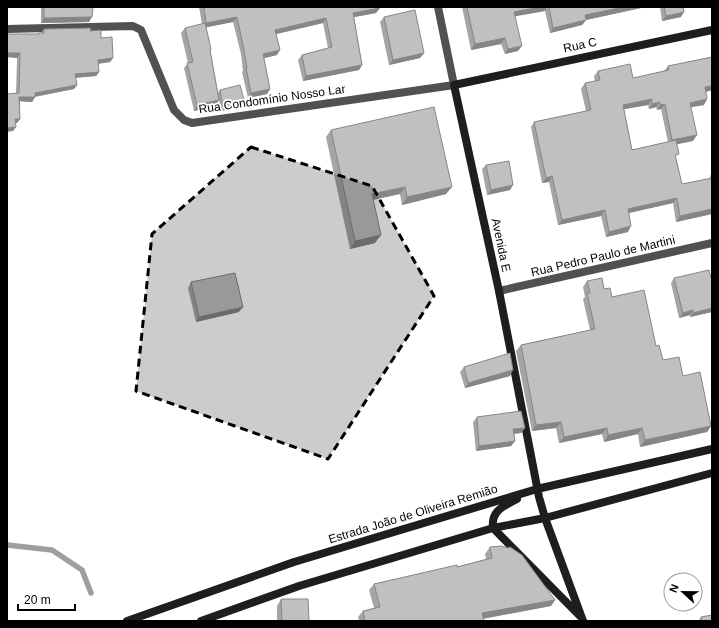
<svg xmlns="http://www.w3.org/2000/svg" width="719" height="628" viewBox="0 0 719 628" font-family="Arial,sans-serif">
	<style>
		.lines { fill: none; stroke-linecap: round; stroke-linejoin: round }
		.stream { stroke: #9f9f9f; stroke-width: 5.5 }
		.street { stroke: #515151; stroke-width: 8 }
		.secondary { stroke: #1e1e1e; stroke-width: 8 }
		.wall { fill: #a5a5a5; fill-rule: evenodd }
		.shaded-wall { fill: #868686 }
		.building { fill: #c0c0c0; stroke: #868686 }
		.marked { fill: #000; fill-opacity: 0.2; stroke: #000; stroke-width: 3; stroke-dasharray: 8 5; stroke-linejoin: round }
		.labels { text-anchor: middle; stroke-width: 3.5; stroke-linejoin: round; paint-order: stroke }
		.street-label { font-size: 12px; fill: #000; stroke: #fff }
	</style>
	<rect width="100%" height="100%" fill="#fff"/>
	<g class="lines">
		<path class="stream" d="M7,545l45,5 30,20 9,23"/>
		<path class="street" d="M7,29l126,-3 8,4 33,80 10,10 8,3 262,-38 -16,-78
			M499,291l213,-48"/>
		<path class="secondary" d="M493,528l87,88
			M493,528c-2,-18 11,-22 24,-29
			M127,621l167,-59 243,-73 175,-40
			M201,621l98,-35 194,-58 52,-10 167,-45
			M583,621l-38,-103 -6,-21 -40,-206 -45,-206 258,-55"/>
	</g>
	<path class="wall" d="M41,7h52l-4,15 -48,1z
		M199,7h181l-4,6 -22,4 8,48 -3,5 -56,11 -5,-21 4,-5 26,-7 -5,-25 -47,11 1,21 -13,3 6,31 -3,5 -19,4 -6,-26 1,-1 -2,-17 -8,-32 -27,5 5,22 -1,2 8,42 2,-3 25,14 -2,2 -22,5 -2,-11 -3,5 -22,6 -10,-43 4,-5 -7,-30 4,-5 17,-4z
		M462,7h180l-1,1 -55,12 -4,5 -32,8 -5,-22 -30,5 3,35 -13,3 -4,-10 -30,6z
		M660,7h23l-2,10 -19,4z
		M384,17l40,36 -4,5 -31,7 -9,-43z
		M44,29l46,2 11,7 12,20 -3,4 -12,2 1,8 -3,4 -21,2 2,7 -3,4 -39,8 -3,5 -12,-1v18l-3,4h-1l-3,8 3,-38 1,-35 -10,-1 32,-24h2z
		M712,57v33l-6,2 -2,13 -13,2 2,34 -16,3 -1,14 6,26 28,-5v-3l2,-3v41l-36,8 -3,-19 -44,10 -1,19 -22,5 -5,-21 -43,9 -9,-43 -7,1 -11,-56 3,-5 52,-11 -5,-22 4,-6 10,-2 -1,-5 4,-5 35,7 31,-7 4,-5zM648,105l1,4 7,-2 1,3 4,-1 7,33 -36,8 -8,-41z
		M331,130l115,64 -44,11 -2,-11 -27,6 2,43 -25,6 -24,-112z
		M486,165l24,25 -23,5 -5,-26z
		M674,278l38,34 -22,5v-2l-11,3 -8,-35z
		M587,281l17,8 8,8 44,49 7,14 20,16 28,50 -4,6 -67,15 -2,-13 -34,8 -2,-8 -43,9 -3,-15 -24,3 -16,-80 5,-6 69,-15 -7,-31 2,-2 -2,-10z
		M191,282l48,30 -43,10 -8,-34z
		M464,367l46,9 -45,12 -5,-16z
		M477,417l48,11 -4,5 -7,1 1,7 -4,5 -35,5 -3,-29z
		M490,547l65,53 -4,6 -67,12v3h-125l-1,-4 5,-6 11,-3 -5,-18 5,-6 83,-17 29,-8 -1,-5z
		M281,599l28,22h-32v-15z
		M701,617l11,4h-14z"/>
	<path class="shaded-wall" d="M540,7h7l-2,4 -34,6 3,-5z
		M624,7h18l-1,1 -60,13 4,-6z
		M380,8l-4,5 -27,5 4,-5z
		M684,12l-3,5 -19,4 4,-5z
		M92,17l-3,5 -48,1 3,-5z
		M237,17l-4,5 -30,6 3,-5z
		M326,18l-3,5 -51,12 3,-5z
		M586,20l-4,5 -32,8 3,-5z
		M505,38l-4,6 -30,6 4,-6z
		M522,46l-4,5 -13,3 3,-5z
		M280,50l-3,5 -17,4 3,-5z
		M7,53h13l-3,5 -10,-1z
		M424,53l-4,5 -31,7 4,-5z
		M113,58l-3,4 -15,2 3,-4z
		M362,65l-3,5 -56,11 3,-5z
		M99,72l-3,4 -24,2 3,-4z
		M77,85l-3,4 -42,8 3,-4z
		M712,86v4l-11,3 4,-6z
		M270,89l-3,5 -19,4 3,-5z
		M19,97h16l-3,5 -16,-1z
		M652,99l-4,6 -29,5 4,-5z
		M707,99l-3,6 -18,3 4,-5z
		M219,100l-3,5 -22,6 3,-6z
		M660,102l-4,5 -7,2 3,-5z
		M245,104l-2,2 -22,5 2,-3z
		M665,104l-4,5 -4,1 3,-5z
		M15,119h5l-3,4h-5z
		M16,127l-3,4 -6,1v-4z
		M697,135l-4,6 -25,5 4,-6z
		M552,176l-3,6 -7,1 4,-5z
		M513,185l-3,5 -23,5 4,-5z
		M405,187l-5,7 -34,7 6,-7z
		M452,187l-6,7 -44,11 5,-8z
		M677,198l-4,5 -49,11 4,-5z
		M712,209v5l-36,8 4,-6z
		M605,210l-4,6 -43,9 4,-5z
		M631,226l-3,6 -22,5 3,-5z
		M381,235l-6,8 -25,6 5,-8z
		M243,307l-4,5 -43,10 3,-5z
		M712,308v4l-22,5 3,-4z
		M693,310l-3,5 -11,3 4,-5z
		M513,370l-3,6 -45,12 3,-5z
		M561,422l-5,6 -24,3 4,-6z
		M711,426l-4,6 -67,15 5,-7z
		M525,428l-4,5 -11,1 3,-5z
		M607,428l-5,6 -43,9 5,-6z
		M642,428l-4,6 -34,8 4,-7z
		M515,441l-4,5 -35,5 3,-5z
		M555,600l-4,6 -74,14 5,-7z"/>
	<path class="building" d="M44,7h49l-1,10 -48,1z
		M204,7h176v1l-27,5 9,52 -56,11 -4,-21 30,-8 -6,-29 -51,12 5,20 -17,4 7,35 -19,4 -5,-25h1l-3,-18 -7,-33 -31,6z
		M467,7h73l-26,5 8,34 -14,3 -3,-11 -30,6z
		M549,7h75l-39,8 1,5 -33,8z
		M664,7h19l1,5 -18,4z
		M415,10l9,43 -31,7 -9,-43z
		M205,23l6,26 -1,1 9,50 -22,5 -10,-42 6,-1 -8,-34z
		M91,28l-1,3 11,-1v8l11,-1 1,21 -15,2 1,12 -24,2 2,11 -42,8v4h-16l1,22h-5l1,8 -9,1v-34l12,-1 1,-40h-13v-19h32v-1h5v-4z
		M712,57v29l-7,1 2,12 -17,4 7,32 -25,5 -7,-36 -5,1v-3l-8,2v-5l-29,6 9,45 44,-10 3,14 -4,1 7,29 30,-6v31l-32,7 -3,-18 -49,11 3,17 -22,6 -4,-22 -43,10 -10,-44 -6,2 -12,-56 57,-12 -6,-27 15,-3 -2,-9 32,-7 3,14 36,-8 -1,-4z
		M240,85l5,19 -22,4 -3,-18z
		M434,107l18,80 -45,10 -2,-10 -33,7 9,41 -26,6 -24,-111z
		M509,161l4,24 -22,5 -5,-25z
		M709,270l2,8 1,1v29l-19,5v-3l-10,3 -9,-35z
		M235,273l8,34 -44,10 -8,-35z
		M602,278l2,11 6,-1 2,9 32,-7 12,56 3,-1 4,15 16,-3 4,19 17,-4 11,54 -66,14 -3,-12 -34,7 -1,-7 -43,9 -3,-15 -25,3 -15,-80 74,-16 -8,-36h3l-3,-12z
		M510,353l3,17 -45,13 -4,-16z
		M521,411l4,17 -12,1 2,12 -36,5 -2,-29z
		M501,546l7,2 2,-1 12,8 33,45 -73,13 2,8h-119l-2,-10 17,-4 -6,-23 83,-19v2l35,-9 -2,-11z
		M281,599h27l1,22h-27z
		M712,615v6h-10l-1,-4z"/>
	<path class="marked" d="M251,147l121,39 62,110 -106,163 -192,-68 16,-157z"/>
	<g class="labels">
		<g class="street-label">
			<text transform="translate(580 45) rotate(-12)" y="4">Rua C</text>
			<text transform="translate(272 99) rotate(-8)" y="4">Rua Condomínio Nosso Lar</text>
			<text transform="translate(501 245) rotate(78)" y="4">Avenida E</text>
			<text transform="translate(603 256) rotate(-13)" y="4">Rua Pedro Paulo de Martini</text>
			<text transform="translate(413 514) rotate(-17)" y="4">Estrada João de Oliveira Remião</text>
		</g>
	</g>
	<rect width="719" height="628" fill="none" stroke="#000000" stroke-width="16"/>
	<g transform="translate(683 592) rotate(292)"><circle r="19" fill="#ffffff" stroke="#999999"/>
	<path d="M0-3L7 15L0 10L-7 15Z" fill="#000000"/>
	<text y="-6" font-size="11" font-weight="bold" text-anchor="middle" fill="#000000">N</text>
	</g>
	<path d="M18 604v6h57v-6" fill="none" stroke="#000000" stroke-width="2"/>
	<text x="24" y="604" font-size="12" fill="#000000" stroke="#ffffff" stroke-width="3" paint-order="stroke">20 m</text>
</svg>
